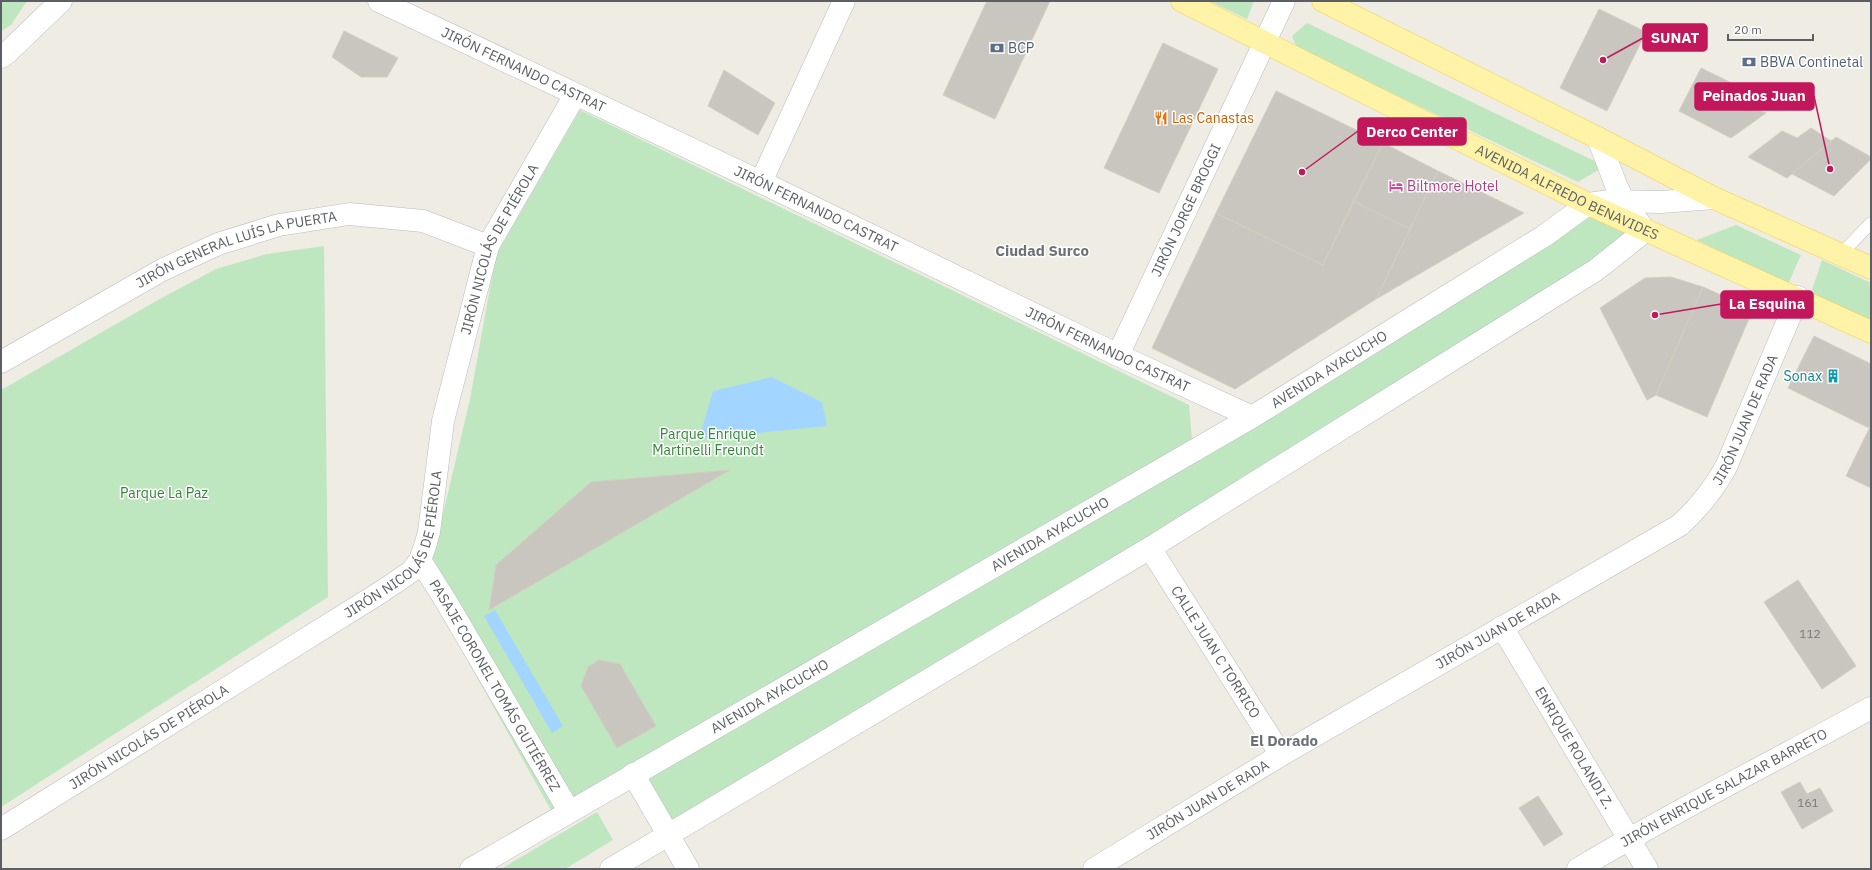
<svg xmlns="http://www.w3.org/2000/svg" width="1872" height="870" viewBox="0 0 1872 870" font-family="'IBM Plex Sans',sans-serif">
	<style>
		.green { fill: #bee7bf }
		.water { fill: #a2d5ff }
		.building { fill: #c9c6c0; stroke: #d3cec1 }
		.lines { fill: none; stroke-linecap: round; stroke-linejoin: round }
		.lane-casing { stroke: #b8bbc0; stroke-width: 13 }
		.street-casing { stroke: #b8bbc0; stroke-width: 23 }
		.secondary-casing { stroke: #b9bcc2; stroke-width: 23 }
		.primary-casing { stroke: #f7cd54; stroke-width: 23 }
		.lane { stroke: #fff; stroke-width: 12 }
		.street { stroke: #fff; stroke-width: 22 }
		.secondary { stroke: #fff; stroke-width: 22 }
		.primary { stroke: #fff3a7; stroke-width: 22 }
		.labels { text-anchor: middle; stroke-width: 3; stroke-linejoin: round; paint-order: stroke }
		.number-label { font-size: 12px; fill: #76797b }
		.service-label { font-size: 14px; fill: #4e5e75; stroke: #fff; text-anchor: start }
		.street-label { font-size: 14px; fill: #5b5f64; stroke: #fff }
		.food-label { font-size: 14px; fill: #c56008; stroke: #fff; text-anchor: start }
		.hotel-label { font-size: 14px; fill: #b23c85; stroke: #fff; text-anchor: start }
		.culture-label { font-size: 14px; fill: #0d838f; stroke: #fff; text-anchor: end }
		.park-label { font-size: 14px; fill: #318537; stroke: #fff }
		.neighbourhood-label { font-size: 15px; font-weight: bold; fill: #6c7176; stroke: #fff }
		.leader { fill: none; stroke: #c2185b; stroke-width: 1.5 }
		.callout-dot { fill: #c2185b; stroke: #fff; stroke-width: 1.5 }
		.callout { fill: #c2185b; stroke: #c2185b; stroke-width: 1.5 }
		.callout-label { font-size: 15px; text-anchor: middle; font-weight: bold; fill: #fff }
	</style>
	<rect width="100%" height="100%" fill="#efece3"/>
	<path class="green" d="M1,1h26l-16,24 -10,6z
		M1209,1h45l-7,18z
		M1307,23l298,143 -27,16 -281,-134 -5,-12z
		M580,110l609,295 3,34 -640,373 -127,-228 15,-57 30,-128 26,-144z
		M1588,204l57,27 -977,604 -35,-61z
		M1736,225l65,30 -13,29 -91,-44z
		M324,246l4,351 -327,210v-417l157,-90 58,-31 51,-15z
		M1822,260l49,23v38l-60,-28z
		M597,812l16,28 -48,29h-64z"/>
	<path class="water" d="M772,377l50,25 5,24 -128,13 14,-48z
		M495,610l68,116 -11,7 -68,-117z"/>
	<path class="building" d="M987,1h63l-55,118 -52,-24z
		M1599,9l47,23 -39,79 -47,-23z
		M344,31l54,27 -11,19h-26l-29,-20z
		M1163,43l55,26 -59,124 -55,-25z
		M1701,68l55,27 -6,12 16,6 -35,25 -52,-27z
		M724,70l51,33 -17,32 -50,-29z
		M1276,91l107,52 -60,122 -107,-52z
		M1811,128l20,13 -44,37 -39,-21 34,-26 15,7z
		M1836,137l35,20v2l-37,37 -42,-22z
		M1383,143l55,28 -28,58 -57,-28z
		M1438,171l86,42 -148,86z
		M1353,201l57,28 -34,70 -141,90 -83,-41 64,-135 107,52z
		M1671,277l32,10 -47,108 -9,5 -47,-92 45,-30z
		M1703,287l50,22 -46,108 -51,-22z
		M1814,336l57,28v61l-2,3 -81,-40z
		M1871,425v63l-25,-12z
		M730,470l-241,140 7,-45 95,-83z
		M1798,580l58,86 -34,23 -58,-87z
		M599,660l21,4 36,62 -39,22 -36,-62 7,-19z
		M1800,782l7,12 13,-6 13,23 -31,18 -21,-37z
		M1538,796l25,38 -19,12 -25,-38z"/>
	<g class="lines">
		<g class="lane-casing">
			<path id="lane" d="M1841,254l30,-31"/>
		</g>
		<g class="street-casing">
			<g id="street">
				<path id="s1" d="M379,1l382,181 357,173 134,62"/>
				<path d="M761,182l83,-181"/>
				<path id="s2" d="M1118,355l166,-354"/>
				<path id="s3" d="M1,362l161,-92 56,-26 61,-19 70,-11 74,7 65,25"/>
				<path id="s4" d="M1150,548l131,207"/>
				<path id="s5" d="M420,560l27,43 122,208"/>
				<path id="s6" d="M1502,627l145,242"/>
				<path d="M633,774l55,95"/>
				<path id="s7" d="M1,829l380,-237 31,-21 8,-11 5,-14 4,-14 14,-111 45,-175 87,-151"/>
				<path id="s8" d="M1094,869l187,-114 399,-230c20,-18 33,-35 46,-58l72,-170"/>
				<path id="s9" d="M1578,869c96,-58 195,-107 293,-161"/>
			</g>
		</g>
		<g class="secondary-casing">
			<g id="secondary">
				<path d="M1,57l6,-4 54,-52"/>
				<path id="s10" d="M471,869l781,-452 292,-181 44,-32 22,-3 51,1 53,-4"/>
				<path d="M611,869l539,-321 446,-278 49,-39 -21,-29 -8,-17 -18,-47"/>
			</g>
		</g>
		<g class="primary-casing">
			<g id="primary">
				<path id="s11" d="M1182,1l406,203 283,128"/>
				<path d="M1323,1l275,137 116,60 157,70"/>
			</g>
		</g>
		<use href="#lane" class="lane"/>
		<use href="#street" class="street"/>
		<use href="#secondary" class="secondary"/>
		<use href="#primary" class="primary"/>
	</g>
	<defs>
		<g id="bank-bare" transform="scale(1.08)"><path d="M-6-4H6V4H-6ZM0-2.3a2.3 2.3 0 1 0 0 4.6a2.3 2.3 0 1 0 0-4.6Z" fill="#5c6f8a" stroke="#fff" stroke-width="2.5" paint-order="stroke"/></g>
		<g id="restaurant-bare" transform="scale(1.08)"><path d="M-5-6h1v4h1v-4h1v4h1v-4h1v5L-1.5 .5V6h-2V.5L-5-1ZM5-6V6H3V1.5H1.5Q1.5-4 5-6Z" fill="#e8710a" stroke="#fff" stroke-width="2.5" paint-order="stroke"/></g>
		<g id="hotel-bare" transform="scale(1.08)"><path d="M-6-4.5h1.5V1H6V5H4.5V3h-9V5H-6ZM-4 0a1.8 1.8 0 1 1 3.6 0ZM.5 0V-2.5h3Q6-2.5 6 0Z" fill="#d1479c" stroke="#fff" stroke-width="2.5" paint-order="stroke"/></g>
		<g id="building-bare" transform="scale(1.08)"><path d="M-4-6H4V6H1V3H-1V6H-4ZM-2.5-4.3h1.7v1.8h-1.7ZM.8-4.3h1.7v1.8H.8ZM-2.5-1h1.7V.8h-1.7ZM.8-1h1.7V.8H.8Z" fill="#0f9aa8" stroke="#fff" stroke-width="2.5" paint-order="stroke"/></g>
	</defs>
	<g fill-rule="evenodd">
		<use href="#bank-bare" x="997" y="48"/>
		<use href="#bank-bare" x="1749" y="62"/>
		<use href="#restaurant-bare" x="1161" y="118"/>
		<use href="#hotel-bare" x="1396" y="186"/>
		<use href="#building-bare" x="1833" y="376"/>
	</g>
	<g class="labels">
		<g class="number-label">
			<text x="1810" y="638">112</text>
			<text x="1808" y="807">161</text>
		</g>
		<g class="service-label">
			<text x="1008" y="53">BCP</text>
			<text x="1760" y="67">BBVA Continetal</text>
		</g>
		<g class="street-label">
			<text dy="5" stroke="none"><textPath href="#s1" startOffset="160">JIRÓN FERNANDO CASTRAT</textPath></text>
			<text dy="5" stroke="none"><textPath href="#s11" startOffset="430">AVENIDA ALFREDO BENAVIDES</textPath></text>
			<text dy="5" stroke="none"><textPath href="#s1" startOffset="484">JIRÓN FERNANDO CASTRAT</textPath></text>
			<text dy="5" stroke="none"><textPath href="#s2" startOffset="160">JIRÓN JORGE BROGGI</textPath></text>
			<text dy="5" stroke="none"><textPath href="#s7" startOffset="822">JIRÓN NICOLÁS DE PIÉROLA</textPath></text>
			<text dy="5" stroke="none"><textPath href="#s3" startOffset="263">JIRÓN GENERAL LUÍS LA PUERTA</textPath></text>
			<text dy="5" stroke="none"><textPath href="#s1" startOffset="808">JIRÓN FERNANDO CASTRAT</textPath></text>
			<text dy="5" stroke="none"><textPath href="#s10" startOffset="993">AVENIDA AYACUCHO</textPath></text>
			<text dy="5" stroke="none"><textPath href="#s8" startOffset="805">JIRÓN JUAN DE RADA</textPath></text>
			<text dy="5" stroke="none"><textPath href="#s10" startOffset="669">AVENIDA AYACUCHO</textPath></text>
			<text dy="5" stroke="none"><textPath href="#s7" startOffset="498">JIRÓN NICOLÁS DE PIÉROLA</textPath></text>
			<text dy="5" stroke="none"><textPath href="#s8" startOffset="469">JIRÓN JUAN DE RADA</textPath></text>
			<text dy="5" stroke="none"><textPath href="#s4" startOffset="123">CALLE JUAN C TORRICO</textPath></text>
			<text dy="5" stroke="none"><textPath href="#s5" startOffset="146">PASAJE CORONEL TOMÁS GUTIÉRREZ</textPath></text>
			<text dy="5" stroke="none"><textPath href="#s10" startOffset="345">AVENIDA AYACUCHO</textPath></text>
			<text dy="5" stroke="none"><textPath href="#s7" startOffset="174">JIRÓN NICOLÁS DE PIÉROLA</textPath></text>
			<text dy="5" stroke="none"><textPath href="#s6" startOffset="141">ENRIQUE ROLANDI Z.</textPath></text>
			<text dy="5" stroke="none"><textPath href="#s9" startOffset="167">JIRÓN ENRIQUE SALAZAR BARRETO</textPath></text>
			<text dy="5" stroke="none"><textPath href="#s8" startOffset="133">JIRÓN JUAN DE RADA</textPath></text>
		</g>
		<g class="food-label">
			<text x="1172" y="123">Las Canastas</text>
		</g>
		<g class="hotel-label">
			<text x="1407" y="191">Biltmore Hotel</text>
		</g>
		<g class="culture-label">
			<text x="1822" y="381">Sonax</text>
		</g>
		<g class="park-label">
			<text x="708" y="439">Parque Enrique<tspan x="708" dy="16">Martinelli Freundt</tspan></text>
			<text x="164" y="498">Parque La Paz</text>
		</g>
		<g class="neighbourhood-label">
			<text x="1042" y="256">Ciudad Surco</text>
			<text x="1284" y="746">El Dorado</text>
		</g>
	</g>
	<path class="leader" d="M1603 60L1643 38M1830 169L1814 96M1302 172L1358 131M1655 315L1721 304"/>
	<g class="callout-dot">
		<circle cx="1603" cy="60" r="4"/>
		<circle cx="1830" cy="169" r="4"/>
		<circle cx="1302" cy="172" r="4"/>
		<circle cx="1655" cy="315" r="4"/>
	</g>
	<g class="callout">
		<rect x="1643" y="24" width="64" height="27" rx="4"/>
		<rect x="1695" y="83" width="119" height="27" rx="4"/>
		<rect x="1358" y="118" width="108" height="27" rx="4"/>
		<rect x="1721" y="291" width="92" height="27" rx="4"/>
	</g>
	<g class="callout-label">
		<text x="1675" y="43">SUNAT</text>
		<text x="1754" y="101">Peinados Juan</text>
		<text x="1412" y="137">Derco Center</text>
		<text x="1767" y="309">La Esquina</text>
	</g>
	<rect width="1872" height="870" fill="none" stroke="#5b5f64" stroke-width="4"/>
	<path d="M1728 34v6h85v-6" fill="none" stroke="#5b5f64" stroke-width="2"/>
	<text x="1734" y="34" font-size="12" fill="#5b5f64" stroke="#ffffff" stroke-width="3" paint-order="stroke">20 m</text>
</svg>
